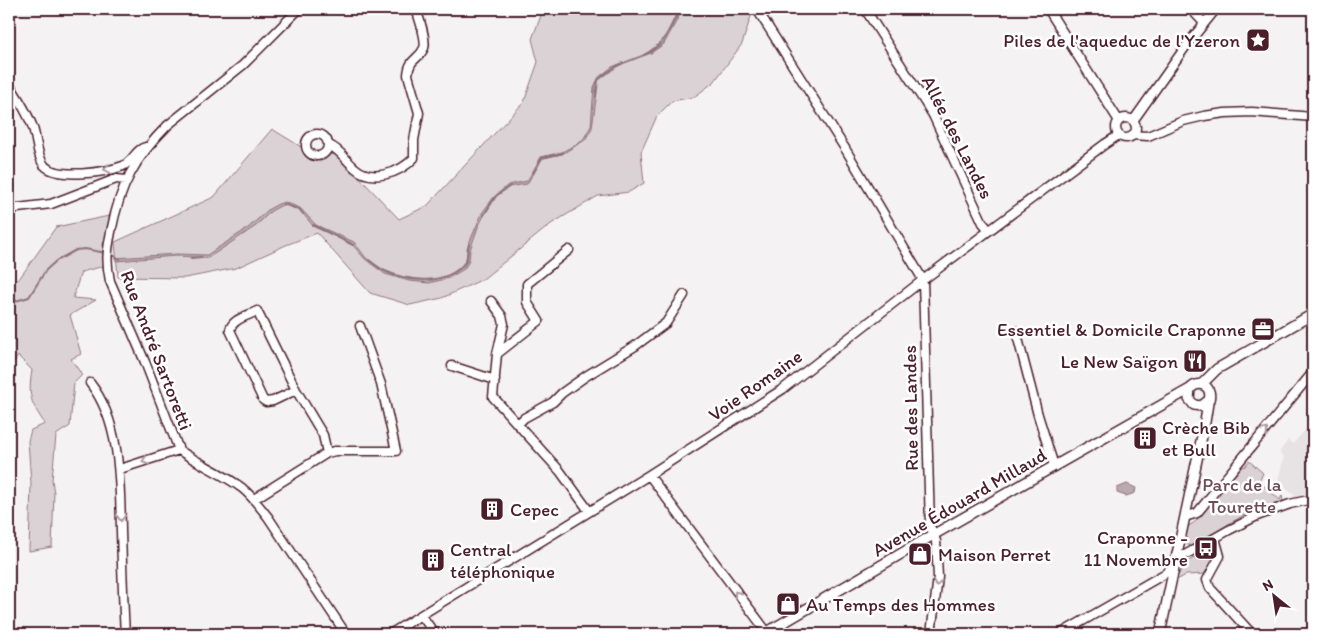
<svg xmlns="http://www.w3.org/2000/svg" width="1322" height="643" viewBox="0 0 1322 643" font-family="Itim,sans-serif">
	<style>
		.built { fill: #e7e2e3 }
		.green { fill: #dbd2d5; stroke: #927880 }
		.water { fill: #baa9ae; stroke: #8d727a }
		.lines { fill: none; stroke-linecap: round; stroke-linejoin: round }
		.stream { stroke: #8d727a; stroke-width: 2 }
		.minor-casing { stroke: #4a1f2b; stroke-width: 11 }
		.major-casing { stroke: #4a1f2b; stroke-width: 12 }
		.minor { stroke: #fff; stroke-width: 8 }
		.major { stroke: #fff; stroke-width: 9 }
		.oneway { stroke: #ae9aa0 }
		.labels { text-anchor: middle; stroke-width: 5; stroke-linejoin: round; paint-order: stroke }
		.poi-label { font-size: 19px; fill: #4a1f2b; stroke: #fff; text-anchor: start }
		.street-label { font-size: 19px; fill: #4a1f2b; stroke: #fff }
		.park-label { font-size: 19px; fill: #6e4c56; stroke: #fff }
	</style>
	<rect width="100%" height="100%" fill="#f4f2f2"/>
	<filter id="ink" filterUnits="userSpaceOnUse"><feTurbulence type="fractalNoise" baseFrequency=".02" numOctaves="2"/><feDisplacementMap in="SourceGraphic" scale="10" xChannelSelector="R" yChannelSelector="G"/><feConvolveMatrix kernelMatrix="1 2 1 2 8 2 1 2 1" color-interpolation-filters="sRGB"/></filter>
	<g filter="url(#ink)">
		<path class="built" d="M1313,421v71l-17,5 -18,-16 6,-25 -4,-2v-3l8,-11 5,4z"/>
		<path class="green" d="M569,9h183l1,1 -11,34 -28,38 -20,15 -22,4 -15,15 -16,36 3,31 -15,9 -31,4 -47,28 -68,55 -41,19 -32,7 -40,-12 -53,-60 -31,12 -50,23 -51,10 -67,-1 -3,-35 99,-45 58,-68 44,27 21,-2 62,65 28,-13 97,-104 14,-40 -6,-23 10,-26z
			M114,215l-11,29 1,22 -23,6 -8,26 23,2 -26,15 11,39 -10,5 11,16 -8,8 -4,43 -14,9 -4,45 2,13 -2,54 -23,4 2,-68 -3,-42 3,-11 14,-6c-15,-23 -17,-27 -13,-54l-14,-14 -9,14v-88l10,-3 37,-52z
			M1249,461l14,12 -4,9 21,18 2,-5 1,7 -39,13 -53,31 -5,-2 -2,-4 3,-13 8,-5 46,-57 3,2z
			M1212,547l3,1 2,8 -12,18 -19,1 -11,6 10,-18z"/>
		<path class="water" d="M681,9h2l-19,35 -13,9 -34,13 -12,7 -7,7 -3,6 1,13 -4,29 -7,12 -23,14 -20,4 -15,26 -19,3 -12,9 -6,8 -12,23 -8,23 -1,11 -5,8 -15,9 -20,5 -20,-2 -24,-7 -20,-15 -14,-16 -37,-16 -15,-18 -15,-5 -13,7 -15,15 -48,32 -33,-2 -59,5 -1,-3 62,-4 30,1 41,-27 21,-19 9,-5 7,-2 15,6 16,17 38,17 12,16 22,15 21,6 24,1 20,-6 11,-8 3,-6v-12l15,-35 12,-16 14,-12 19,-4 14,-24 21,-5 18,-10 4,-4 7,-12 3,-39 5,-10 13,-10 39,-15 12,-9z
			M1127,484l9,4 -1,5 -9,3 -9,-3v-5z"/>
		<g class="lines">
			<path class="stream" d="M644,55c22,-12 25,-25 35,-46
				M596,97l2,-17 19,-14 6,-3
				M533,174l9,-16 21,-5
				M283,204l17,6 3,4
				M484,215l12,-19 14,-10
				M313,225l40,20
				M111,254l9,5
				M191,258l10,-1
				M369,260c5,4 11,9 16,11 24,11 62,15 80,-9 3,-4 2,-12 4,-18
				M9,303l20,-6 17,-27 10,-9 20,-11 9,-1 21,4"/>
			<g class="minor-casing">
				<path id="minor" d="M759,9l-1,2 88,139 77,130 7,246 6,15 2,36 -7,57
					M865,9l68,106 50,108 6,7
					M1048,9l71,112
					M1191,9l13,14
					M9,84c9,14 19,29 24,44 4,12 4,28 11,37 13,15 63,7 79,1 10,-5 13,-17 23,-19
					M1116 128a10 10 0 1 1 20 0a10 10 0 1 1-20 0Z
					M1133,121l53,-75 30,-37
					M306 145a11 11 0 1 1 22 0a11 11 0 1 1-22 0Z
					M1133,135l15,1 35,-15 21,-5 21,-3 27,-1 61,5
					M329,145c13,6 15,14 26,23 17,15 45,5 59,-10v-18l5,-27 -11,-38c1,-17 11,-15 16,-27 3,-8 -5,-30 -8,-39
					M9,209l42,-5 65,-25 10,1
					M491,301l11,15 2,8 -7,30 -4,43 67,74 29,40
					M1016,331l22,84 16,51
					M497,354l42,-33 -12,-19v-18l42,-34
					M452,366l43,14
					M90,383c31,39 30,101 31,148 1,34 2,69 4,103
					M296,390l-23,11 -7,1 -3,-2 -33,-70c2,-11 18,-14 27,-19l39,79 27,45 4,18
					M518,424l6,-6 29,-16 9,-9 24,-17 49,-30 31,-23 18,-28
					M179,450l-34,-88 -35,-81c-4,-19 -3,-30 1,-49 9,-47 24,-74 57,-107l75,-60 56,-56
					M179,450c20,14 43,23 63,38 10,8 18,19 26,29l78,117
					M120,469l59,-19
					M649,475l118,157
					M254,499l73,-46 8,-2h61l-15,-67 -21,-58
					M1185,517l12,-4 116,-141
					M1215,538l5,18 -13,24 3,8 42,46
					M421,615l14,19
					M390,634l259,-159 134,-86 140,-109 182,-136 14,-9
					M1060,634l106,-61 17,-17 46,-26 28,-14 33,-12 23,-5"/>
			</g>
			<g class="major-casing">
				<path id="major" d="M1202,384l15,-15 96,-55
					M764,634l169,-99 257,-146c9,-10 23,-3 19,11l-8,6 -7,-1 -5,-6 1,-10
					M1160,634l45,-212 3,-19"/>
			</g>
			<use href="#minor" class="minor"/>
			<use href="#major" class="major"/>
		</g>
		<defs><path id="oneway-chevron" d="M-2-3.5L2.5 0L-2 3.5" fill="none" stroke-width="1.6" stroke-linecap="round" stroke-linejoin="round" transform="scale(1.25)"/></defs>
		<g class="oneway">
			<use href="#oneway-chevron" transform="translate(107 169) rotate(169)"/>
			<use href="#oneway-chevron" transform="translate(1265 431) rotate(-50)"/>
			<use href="#oneway-chevron" transform="translate(145 461) rotate(162)"/>
			<use href="#oneway-chevron" transform="translate(121 518) rotate(89)"/>
			<use href="#oneway-chevron" transform="translate(937 583) rotate(95)"/>
			<use href="#oneway-chevron" transform="translate(737 594) rotate(-126)"/>
		</g>
	</g>
	<defs>
		<g id="sight-square" transform="scale(1.25)"><rect x="-9" y="-9" width="18" height="18" rx="4" fill="#4a1f2b" stroke="#fff"/><path d="M0-6L1.8-2.2L6-1.7L2.9 1.2L3.7 5.4L0 3.3L-3.7 5.4L-2.9 1.2L-6-1.7L-1.8-2.2Z" fill="#fff"/></g>
		<g id="office-square" transform="scale(1.25)"><rect x="-9" y="-9" width="18" height="18" rx="4" fill="#4a1f2b" stroke="#fff"/><path d="M-6-3h4V-5.5h4V-3h4V5H-6ZM-1-4.5V-3h2v-1.5ZM-6 0V1H6V0Z" fill="#fff"/></g>
		<g id="restaurant-square" transform="scale(1.25)"><rect x="-9" y="-9" width="18" height="18" rx="4" fill="#4a1f2b" stroke="#fff"/><path d="M-5-6h1v4h1v-4h1v4h1v-4h1v5L-1.5 .5V6h-2V.5L-5-1ZM5-6V6H3V1.5H1.5Q1.5-4 5-6Z" fill="#fff"/></g>
		<g id="building-square" transform="scale(1.25)"><rect x="-9" y="-9" width="18" height="18" rx="4" fill="#4a1f2b" stroke="#fff"/><path d="M-4-6H4V6H1V3H-1V6H-4ZM-2.5-4.3h1.7v1.8h-1.7ZM.8-4.3h1.7v1.8H.8ZM-2.5-1h1.7V.8h-1.7ZM.8-1h1.7V.8H.8Z" fill="#fff"/></g>
		<g id="bus-square" transform="scale(1.25)"><rect x="-9" y="-9" width="18" height="18" rx="4" fill="#4a1f2b" stroke="#fff"/><path d="M-5-6H5V4H4V6H2V4H-2V6H-4V4H-5ZM-3.5-4V0h7V-4ZM-3.5 1.2v1.5H-2V1.2ZM2 1.2v1.5H3.5V1.2Z" fill="#fff"/></g>
		<g id="shop-square" transform="scale(1.25)"><rect x="-9" y="-9" width="18" height="18" rx="4" fill="#4a1f2b" stroke="#fff"/><path d="M-5-2.5h2.3a2.7 3.5 0 0 1 5.4 0H5L5.5 6h-11ZM-1.5-2.5h3a1.5 2.3 0 0 0-3 0Z" fill="#fff"/></g>
	</defs>
	<g fill-rule="evenodd">
		<use href="#sight-square" x="1258" y="40"/>
		<use href="#office-square" x="1263" y="329"/>
		<use href="#restaurant-square" x="1195" y="361"/>
		<use href="#building-square" x="1145" y="438"/>
		<use href="#building-square" x="492" y="509"/>
		<use href="#bus-square" x="1206" y="548"/>
		<use href="#shop-square" x="920" y="554"/>
		<use href="#building-square" x="433" y="560"/>
		<use href="#shop-square" x="788" y="604"/>
	</g>
	<g class="labels">
		<g class="poi-label">
			<text x="1240" y="47" text-anchor="end">Piles de l'aqueduc de l'Yzeron</text>
			<text x="1246" y="336" text-anchor="end">Essentiel &amp; Domicile Craponne</text>
			<text x="1178" y="368" text-anchor="end">Le New Saïgon</text>
			<text x="1162" y="434">Crèche Bib<tspan x="1162" dy="22">et Bull</tspan></text>
			<text x="510" y="516">Cepec</text>
			<text x="1188" y="544" text-anchor="end">Craponne -<tspan x="1188" dy="22">11 Novembre</tspan></text>
			<text x="450" y="556">Central<tspan x="450" dy="22">téléphonique</tspan></text>
			<text x="938" y="561">Maison Perret</text>
			<text x="806" y="611">Au Temps des Hommes</text>
		</g>
		<g class="street-label">
			<text transform="translate(958 137) rotate(63)" y="7">Allée des Landes</text>
			<text transform="translate(157 350) rotate(69)" y="7">Rue André Sartoretti</text>
			<text transform="translate(755 385) rotate(-35)" y="7">Voie Romaine</text>
			<text transform="translate(910 408) rotate(-91)" y="7">Rue des Landes</text>
			<text transform="translate(959 502) rotate(-30)" y="7">Avenue Édouard Millaud</text>
		</g>
		<g class="park-label">
			<text x="1242" y="491">Parc de la<tspan x="1242" dy="22">Tourette</tspan></text>
		</g>
	</g>
	<rect width="1322" height="643" fill="none" stroke="#fff" stroke-width="30"/>
	<rect x="15" y="15" width="1292" height="613" fill="none" stroke="#4a1f2b" stroke-width="2" filter="url(#ink)"/>
	<g transform="translate(1274 596) rotate(330)" stroke="#ffffff" stroke-width="4" paint-order="stroke">
	<path d="M0-4L9 19L0 12L-9 19Z" fill="#4a1f2b"/>
	<text y="-8" font-size="14" font-weight="bold" text-anchor="middle" fill="#4a1f2b">N</text>
	</g>
</svg>
